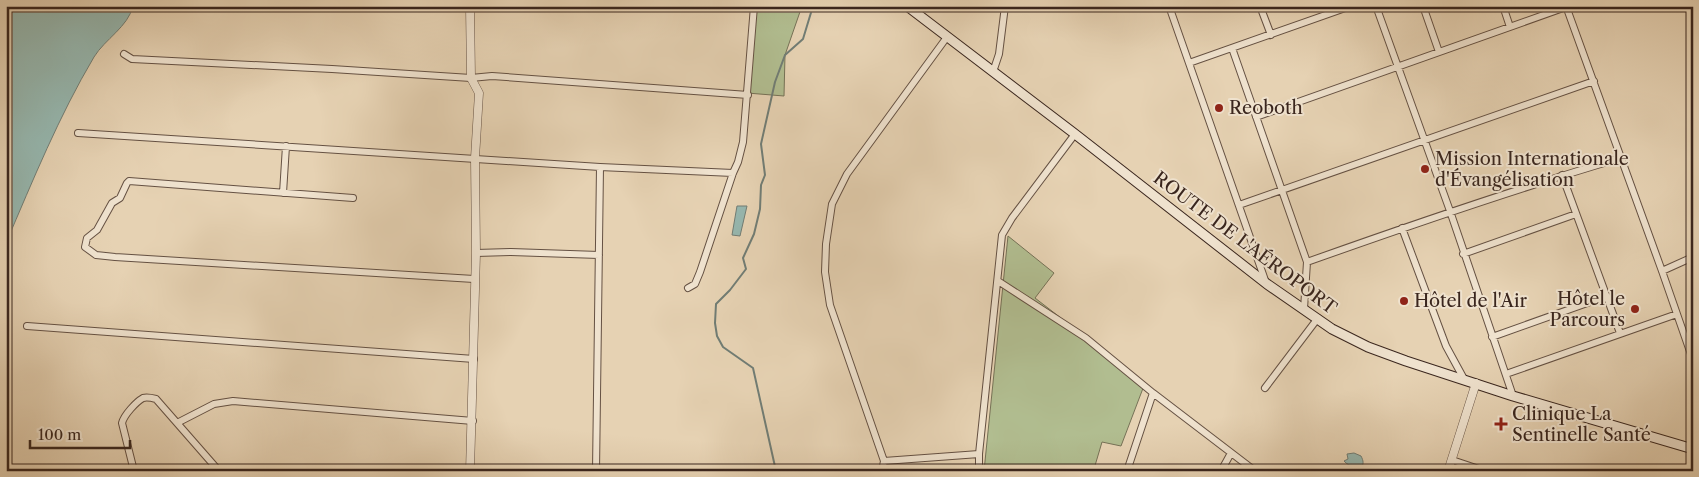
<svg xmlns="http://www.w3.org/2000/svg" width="1699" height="477" viewBox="0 0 1699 477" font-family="'Libre Caslon Text',serif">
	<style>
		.green { fill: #b1bd90; stroke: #767257 }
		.water { fill: #96b7af; stroke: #717d75 }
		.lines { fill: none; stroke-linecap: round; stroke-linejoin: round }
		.stream { stroke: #717d75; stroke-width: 2 }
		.minor-casing { stroke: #655143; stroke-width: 8 }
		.tertiary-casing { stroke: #655143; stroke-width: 9 }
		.secondary-casing { stroke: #3a261e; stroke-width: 11 }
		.minor { stroke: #efe2ce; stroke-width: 6 }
		.tertiary { stroke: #efe2ce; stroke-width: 8 }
		.secondary { stroke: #efe2ce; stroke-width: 9 }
		.poi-dot { fill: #8f2418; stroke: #efe2ce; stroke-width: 2 }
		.labels { text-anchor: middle; stroke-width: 4; stroke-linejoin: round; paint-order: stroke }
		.poi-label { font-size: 18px; fill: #3a261e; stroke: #efe2ce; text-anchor: start }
		.street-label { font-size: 18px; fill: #3a261e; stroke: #efe2ce }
	</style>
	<rect width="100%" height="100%" fill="#e6d2b3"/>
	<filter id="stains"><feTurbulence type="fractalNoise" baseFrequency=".004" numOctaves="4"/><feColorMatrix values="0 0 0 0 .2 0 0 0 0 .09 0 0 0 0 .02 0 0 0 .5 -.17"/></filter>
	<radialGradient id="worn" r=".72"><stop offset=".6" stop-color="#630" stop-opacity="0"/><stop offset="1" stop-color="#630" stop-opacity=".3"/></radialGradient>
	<path class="green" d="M753,6h49l-17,49 -1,41 -37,-3z
		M1008,236l46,37 -19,25 110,85 -24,63 -19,-4 -8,27 7,2h-117z"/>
	<path class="water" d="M6,6h127c-5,21 -28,33 -39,51 -35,59 -61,123 -88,186z
		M737,206h10l-7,30 -8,-1z
		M1354,453l7,3c8,15 -9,14 -17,5l4,-2 -1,-5z"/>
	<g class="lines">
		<path class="stream" d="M776,471l-23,-103 -30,-21 -6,-11 -2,-13 1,-19 14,-14 16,-21 -3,-11 11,-24 6,-25 1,-24 4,-10 -4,-31 14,-62 10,-27 18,-16 10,-33"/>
		<g class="minor-casing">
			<path id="minor" d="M1169,6l97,277
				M1260,6l11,29
				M1376,6l74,205 63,185
				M1423,6l16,46
				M1503,6l7,21
				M1566,6l96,265 31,89
				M1232,48l75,214 -3,47
				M124,54l8,5 200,10 139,9 21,-2 256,19
				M1189,63l162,-57
				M993,72l6,-18 6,-48
				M1256,117l310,-110
				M78,133l522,34 133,6
				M1562,175l58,158
				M283,193l3,-47
				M353,198l-224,-17 -2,2 -7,15 -8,5 -15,27 -10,8 -2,9 11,8 19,2 359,22
				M1239,205l355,-124
				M1402,228l44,118 18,33
				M476,253l35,-1 88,3
				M1463,254l113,-40
				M1307,262c104,-37 208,-73 314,-104
				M1662,271l31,-14
				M998,281l88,57 67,55 102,78
				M688,288l7,-4 5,-12 33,-99 5,-11 5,-20 11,-136
				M27,326l447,33
				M1492,337l115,-41
				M1506,374l171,-60
				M1265,388l53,-70
				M177,423l37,-19 19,-3 240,20
				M1452,460l33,11
				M884,461l95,-7
				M979,467l7,4
				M134,471l-12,-48c2,-8 14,-21 21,-25 4,-1 9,0 13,1l63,72
				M596,471l4,-304
				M882,471l2,-10 -54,-156 -5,-33 1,-28 6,-40 15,-30 100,-137
				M979,471v-17l23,-219 10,-17 63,-84
				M1127,471l26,-78
				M1221,471l10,-18"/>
		</g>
		<g class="tertiary-casing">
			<path id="tertiary" d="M470,6l1,72 8,15 -4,65 1,95 -6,218
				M1448,471l28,-88"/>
		</g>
		<g class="secondary-casing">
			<path id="secondary" d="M907,6l168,128 192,150 65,45 36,18 38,14 107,35 180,53"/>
		</g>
		<use href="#minor" class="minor"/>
		<use href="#tertiary" class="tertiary"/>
		<use href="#secondary" class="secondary"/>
	</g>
	<g class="poi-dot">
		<circle cx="1219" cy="108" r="5"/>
		<circle cx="1425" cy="169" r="5"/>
		<circle cx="1404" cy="301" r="5"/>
		<circle cx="1635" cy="309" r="5"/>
		<path d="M1498.5 416.5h5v5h5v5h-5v5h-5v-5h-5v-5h5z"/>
	</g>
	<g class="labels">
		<g class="poi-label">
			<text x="1229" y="114">Reoboth</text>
			<text x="1435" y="165">Mission Internationale<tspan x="1435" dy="21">d'Évangélisation</tspan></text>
			<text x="1625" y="305" text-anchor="end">Hôtel le<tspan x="1625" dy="21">Parcours</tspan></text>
			<text x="1414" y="307">Hôtel de l'Air</text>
			<text x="1512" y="420">Clinique La<tspan x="1512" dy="21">Sentinelle Santé</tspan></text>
		</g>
		<g class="street-label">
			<text transform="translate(1245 243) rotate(37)" y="6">ROUTE DE L'AÉROPORT</text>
		</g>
	</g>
	<rect width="1699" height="477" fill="none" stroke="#e6d2b3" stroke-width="25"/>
	<rect x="8" y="8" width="1684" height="462" fill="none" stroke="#3a261e" stroke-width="2.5"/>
	<rect x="12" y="12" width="1674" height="452" fill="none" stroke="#3a261e"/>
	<path d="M30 440v8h100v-8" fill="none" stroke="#3a261e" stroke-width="2.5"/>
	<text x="38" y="440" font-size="15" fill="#3a261e" stroke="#efe2ce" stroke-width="4" paint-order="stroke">100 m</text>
	<rect width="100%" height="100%" filter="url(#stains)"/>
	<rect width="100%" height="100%" fill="url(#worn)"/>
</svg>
